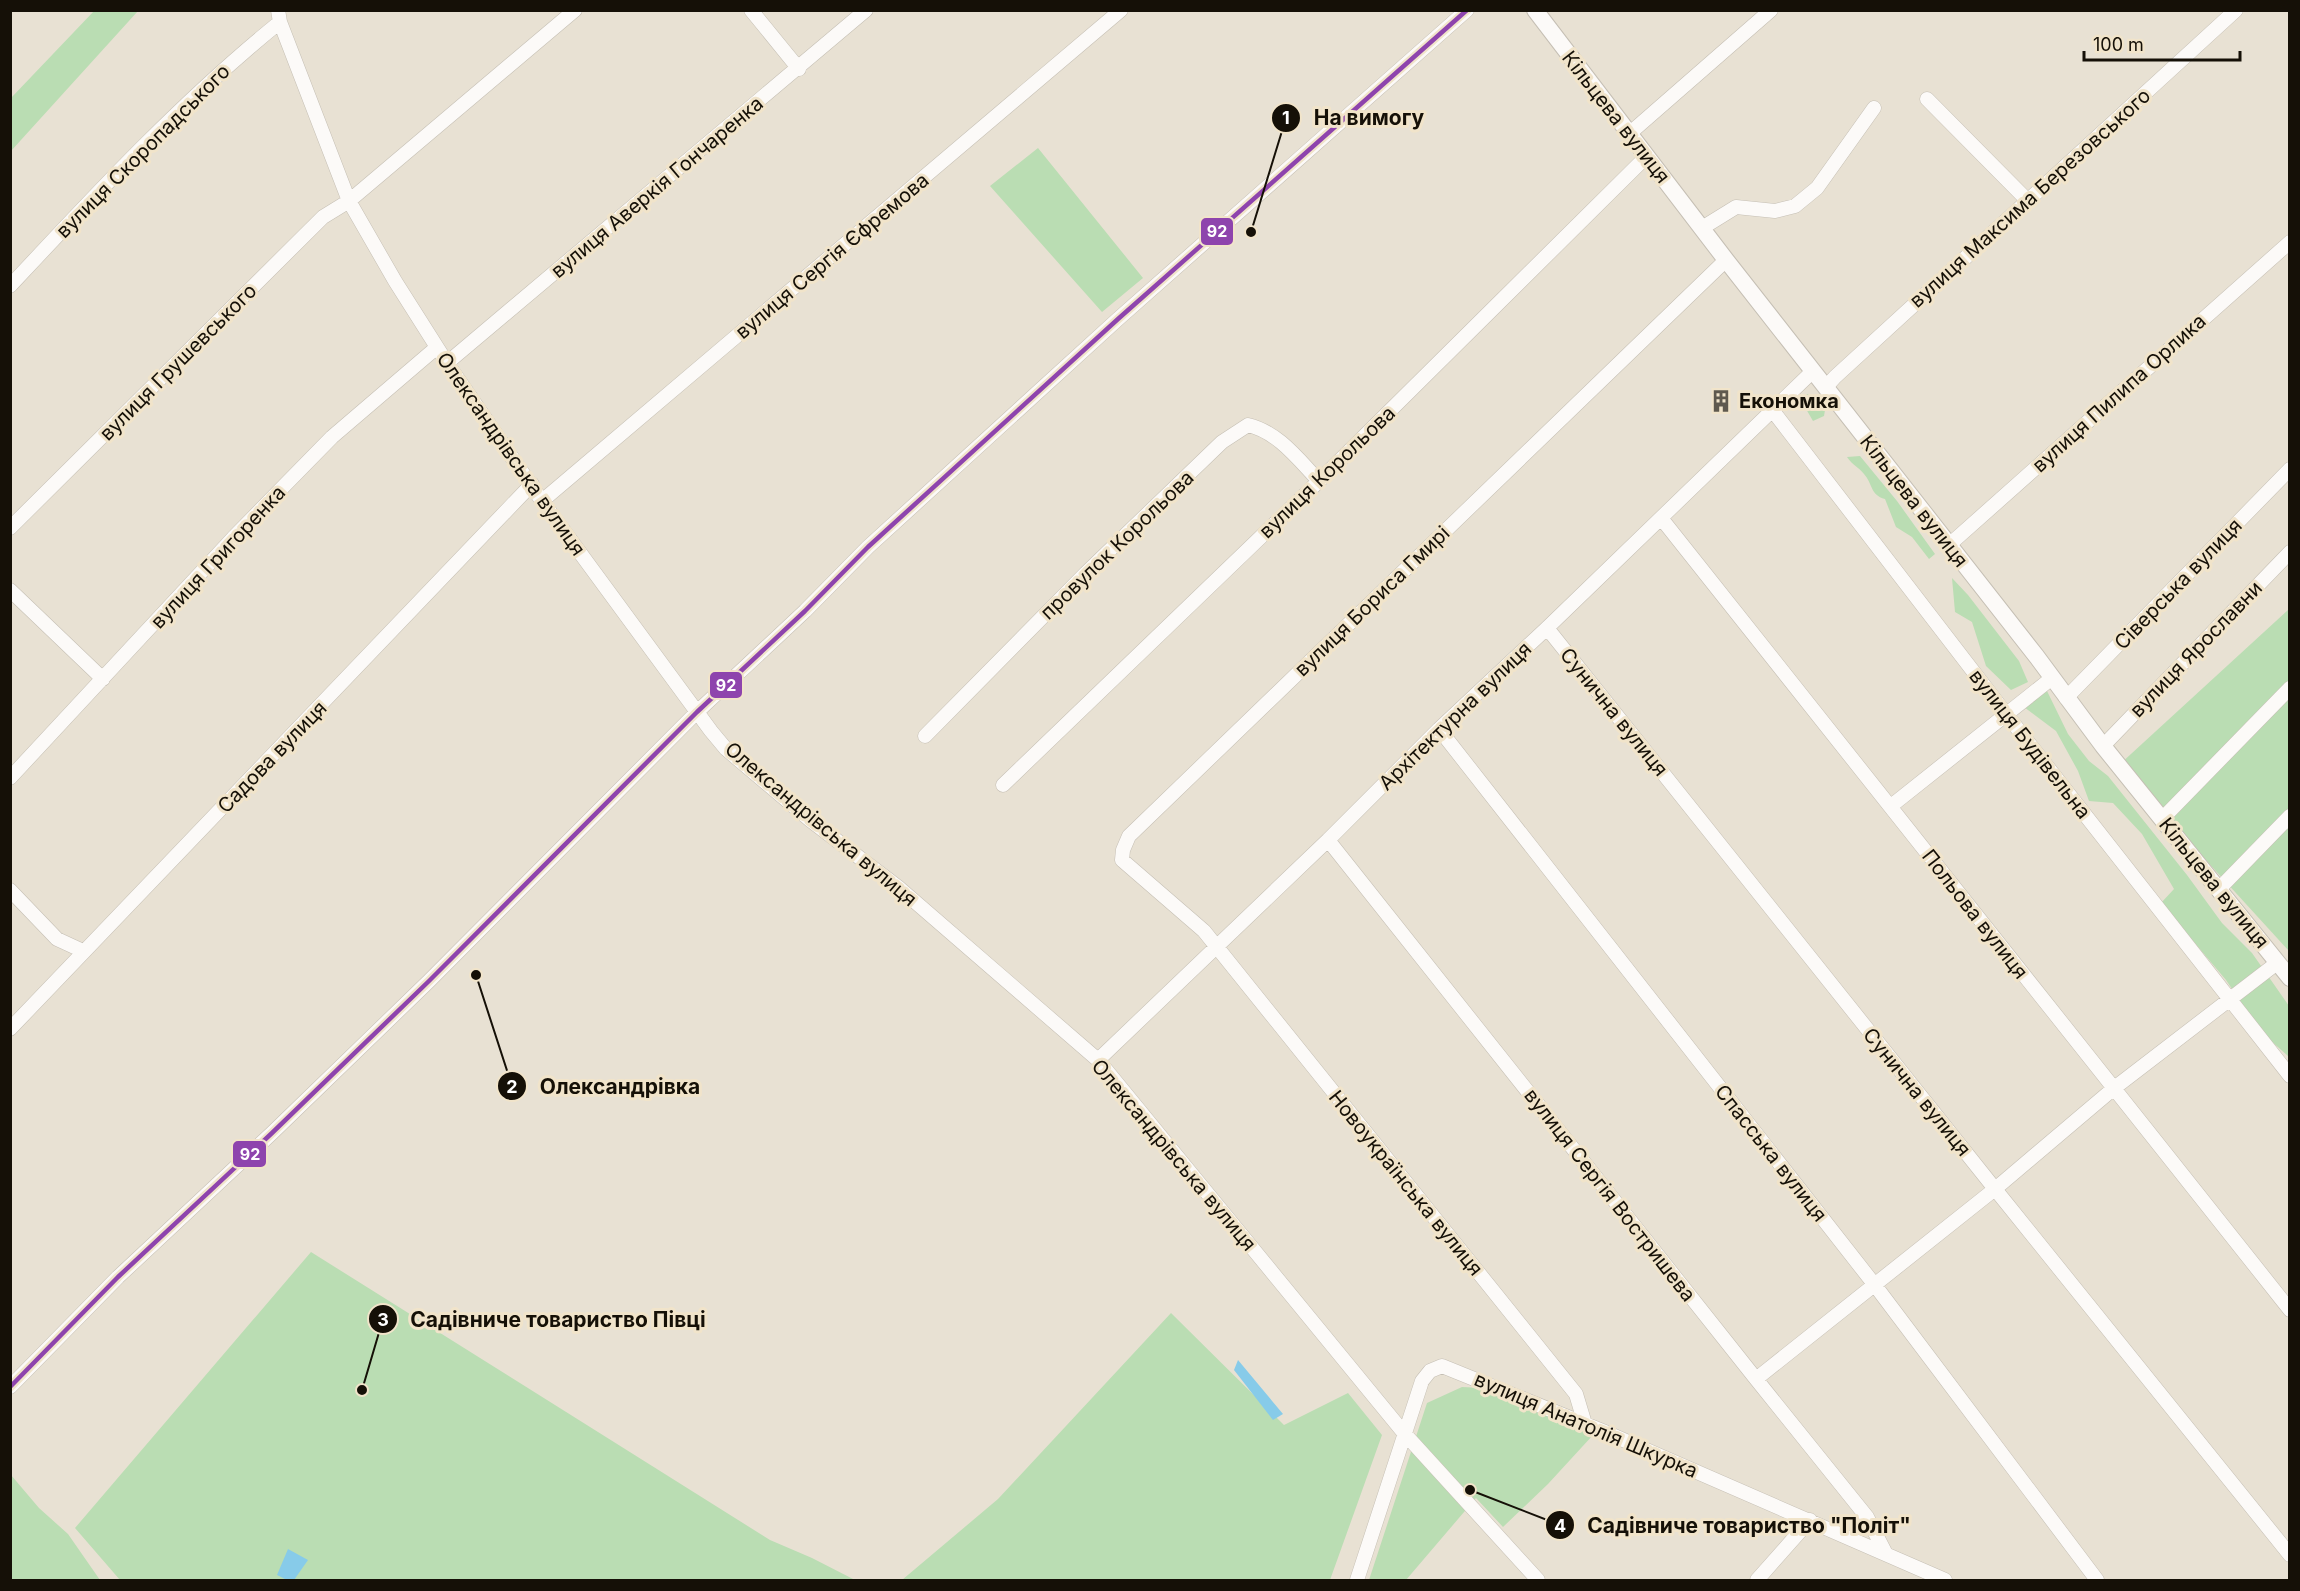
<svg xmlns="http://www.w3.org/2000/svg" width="2300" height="1591" viewBox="0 0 2300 1591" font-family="Inter,sans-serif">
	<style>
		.green { fill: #baddb3 }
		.water { fill: #87cbe9 }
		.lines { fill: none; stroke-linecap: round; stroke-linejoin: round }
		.minor-casing { stroke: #c5bfb4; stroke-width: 15 }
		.major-casing { stroke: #c5bfb4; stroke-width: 18 }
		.minor { stroke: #fcfaf8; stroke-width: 14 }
		.major { stroke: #fcfaf8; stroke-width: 16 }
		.bus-1-casing { stroke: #f1e4ca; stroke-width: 9 }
		.bus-1 { stroke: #8e44ad; stroke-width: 4.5 }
		.labels { text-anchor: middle; stroke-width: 6; stroke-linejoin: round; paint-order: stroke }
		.street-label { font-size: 20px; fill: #151007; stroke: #f1e4ca }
		.poi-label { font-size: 20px; font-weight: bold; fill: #151007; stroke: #f1e4ca; text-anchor: start }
		.leader { fill: none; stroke: #151007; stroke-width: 2 }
		.callout-dot { fill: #151007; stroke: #f1e4ca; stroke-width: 2 }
		.mark-label { font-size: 18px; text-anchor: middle; font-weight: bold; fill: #fff }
		.callout-label { font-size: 21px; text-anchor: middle; font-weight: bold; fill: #151007; stroke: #f1e4ca; stroke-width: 6; stroke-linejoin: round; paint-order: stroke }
		.line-badge { stroke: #f1e4ca; stroke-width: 2 }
		.badge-label { font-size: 16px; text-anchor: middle; font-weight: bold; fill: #fff }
	</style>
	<rect width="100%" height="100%" fill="#e8e1d3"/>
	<path class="green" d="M94,11h44l-127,140v-53z
		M1038,148l105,130 -41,34 -112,-126z
		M1807,394l6,2 12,14 -1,6 -11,5 -11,-19z
		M1860,456l37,45 38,53 -6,5 -17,-22 -16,-10 -11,-28c-15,-4 -12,-15 -21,-25 -5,-7 -11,-8 -17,-17z
		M1952,578l16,17 51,66 9,21 -17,8 -25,-24 -14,-44 -17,-10z
		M2289,609v342l-170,-186z
		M2047,691l21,43 21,27 19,15 79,99 35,48 30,30 37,53v51l-28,-25 -35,-52 -65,-77 13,-14 -32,-55 -29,-31 -24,-2 -11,-30 -22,-40 -32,-24z
		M311,1252l459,288 42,18 43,22h-735l-45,-52z
		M1171,1313l113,112 64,-32 34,42 -52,145h-428l96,-81z
		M1462,1387l21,1 110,47 -45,49 -45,43 -27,-29 -70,82h-37l58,-177z
		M11,1475l28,33 29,26 32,46h-89z"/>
	<path class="water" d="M1238,1360l45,54 -10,6 -39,-50z
		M288,1549l20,11 -14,20h-7l-10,-5z"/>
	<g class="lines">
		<g class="minor-casing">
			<path id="minor" d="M278,10l2,12 69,179 46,80 52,82 95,138 169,230 15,18 84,71 88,67 200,173 306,373 134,147
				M751,10l48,59
				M1927,99l100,101
				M1629,134l142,-124
				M1702,228l34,-21 39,4 20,-5 22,-18 57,-80
				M10,286c86,-92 172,-185 270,-264
				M447,363l419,-353
				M1826,387l9,-10 401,-367
				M1773,411l233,303 284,362
				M542,501l579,-491
				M1661,518l629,792
				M10,528l313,-311 26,-16 226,-191
				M1949,545l341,-303
				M10,590l93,89
				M1547,628l448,561 295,366
				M2066,698l224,-229
				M1439,729l435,555 223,296
				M925,736l161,-163 136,-131 26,-17c30,7 50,34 71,56
				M2103,746l187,-194
				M10,778l223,-240 99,-101 104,-89
				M1003,785l316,-304 328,-325
				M1891,806l161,-128
				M2162,819l128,-131
				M1328,840l428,539 111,138 19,37
				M10,890l47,49 26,12
				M2218,890l72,-74
				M10,1029l522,-545
				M1098,1060l230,-220 111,-111 108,-101 266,-257
				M1756,1379l239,-190 118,-100 164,-126
				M10,1387l108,-110 154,-144 157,-152 268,-269 108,-101 63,-64 250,-228 349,-309
				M1585,1424l-9,-30 -372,-463 -82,-71 1,-10 6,-14 597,-576
				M1357,1580l65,-199 8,-10 12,-5 163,66 340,148
				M1757,1580l53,-60"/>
		</g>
		<g class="major-casing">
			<path id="major" d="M1535,10l191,250 311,397 66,89 187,232"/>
		</g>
		<use href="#minor" class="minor"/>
		<use href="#major" class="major"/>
		<g class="bus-1-casing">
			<path id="bus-1" d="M10,1387l108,-110 154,-144 157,-152 268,-269 108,-101 63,-64 250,-228 349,-309"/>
		</g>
		<use href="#bus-1" class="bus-1"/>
	</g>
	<defs>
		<g id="building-bare" transform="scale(1.8)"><path d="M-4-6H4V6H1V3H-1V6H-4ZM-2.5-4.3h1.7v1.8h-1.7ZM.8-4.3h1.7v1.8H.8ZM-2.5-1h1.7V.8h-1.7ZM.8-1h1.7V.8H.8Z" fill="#5f594e" stroke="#f1e4ca" stroke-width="2.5" paint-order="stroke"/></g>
	</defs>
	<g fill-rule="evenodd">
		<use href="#building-bare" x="1721" y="401"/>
	</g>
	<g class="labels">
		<g class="street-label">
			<text transform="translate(1616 117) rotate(52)" y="7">Кільцева вулиця</text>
			<text transform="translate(143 151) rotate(-45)" y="7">вулиця Скоропадського</text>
			<text transform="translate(657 187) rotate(-40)" y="7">вулиця Аверкія Гончаренка</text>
			<text transform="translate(2030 198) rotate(-42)" y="7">вулиця Максима Березовського</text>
			<text transform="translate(832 256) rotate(-40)" y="7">вулиця Сергія Єфремова</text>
			<text transform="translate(178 362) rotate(-45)" y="7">вулиця Грушевського</text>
			<text transform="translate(2119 393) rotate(-42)" y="7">вулиця Пилипа Орлика</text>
			<text transform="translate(511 454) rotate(55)" y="7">Олександрівська вулиця</text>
			<text transform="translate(1327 472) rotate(-44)" y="7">вулиця Корольова</text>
			<text transform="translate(1914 501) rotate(52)" y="7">Кільцева вулиця</text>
			<text transform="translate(1117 545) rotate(-44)" y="7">провулок Корольова</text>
			<text transform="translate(218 557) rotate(-47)" y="7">вулиця Григоренка</text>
			<text transform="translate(2178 584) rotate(-46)" y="7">Сіверська вулиця</text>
			<text transform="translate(1372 601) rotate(-44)" y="7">вулиця Бориса Гмирі</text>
			<text transform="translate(2196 649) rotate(-46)" y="7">вулиця Ярославни</text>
			<text transform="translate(1614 712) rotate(51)" y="7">Сунична вулиця</text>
			<text transform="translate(1455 716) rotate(-44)" y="7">Архітектурна вулиця</text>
			<text transform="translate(2030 744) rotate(52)" y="7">вулиця Будівельна</text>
			<text transform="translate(272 757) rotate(-46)" y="7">Садова вулиця</text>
			<text transform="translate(821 824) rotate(40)" y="7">Олександрівська вулиця</text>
			<text transform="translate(2214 883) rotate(51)" y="7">Кільцева вулиця</text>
			<text transform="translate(1975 914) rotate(52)" y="7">Польова вулиця</text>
			<text transform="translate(1917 1092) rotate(51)" y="7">Сунична вулиця</text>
			<text transform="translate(1771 1153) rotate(52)" y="7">Спасська вулиця</text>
			<text transform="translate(1174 1155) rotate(50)" y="7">Олександрівська вулиця</text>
			<text transform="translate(1406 1183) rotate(51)" y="7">Новоукраїнська вулиця</text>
			<text transform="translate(1610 1195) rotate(52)" y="7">вулиця Сергія Востришева</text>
			<text transform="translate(1586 1425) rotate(23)" y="7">вулиця Анатолія Шкурка</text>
		</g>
		<g class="poi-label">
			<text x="1739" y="408">Економка</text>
		</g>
	</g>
	<path class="leader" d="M1251 232L1286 118M476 975L512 1086M362 1390L383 1319M1470 1490L1560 1525"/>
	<g class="callout-dot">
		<circle cx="1251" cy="232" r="6"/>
		<circle cx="476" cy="975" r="6"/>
		<circle cx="362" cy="1390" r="6"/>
		<circle cx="1470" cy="1490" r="6"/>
		<circle cx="1286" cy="118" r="15"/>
		<circle cx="512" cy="1086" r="15"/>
		<circle cx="383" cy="1319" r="15"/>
		<circle cx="1560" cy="1525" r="15"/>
	</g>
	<g class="mark-label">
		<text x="1286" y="124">1</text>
		<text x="512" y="1093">2</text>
		<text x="383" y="1326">3</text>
		<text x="1560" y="1532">4</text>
	</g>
	<g class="callout-label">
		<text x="1369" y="125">На вимогу</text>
		<text x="620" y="1094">Олександрівка</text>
		<text x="558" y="1327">Садівниче товариство Півці</text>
		<text x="1749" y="1533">Садівниче товариство "Політ"</text>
	</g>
	<g class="line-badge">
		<rect x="1200" y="217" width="34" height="29" rx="6" fill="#8e44ad"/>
		<rect x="709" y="671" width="34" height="28" rx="6" fill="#8e44ad"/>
		<rect x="232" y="1140" width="35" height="28" rx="6" fill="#8e44ad"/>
	</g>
	<g class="badge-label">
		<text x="1217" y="237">92</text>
		<text x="726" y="691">92</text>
		<text x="250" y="1160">92</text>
	</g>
	<rect width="2300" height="1591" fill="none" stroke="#151007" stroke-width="24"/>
	<path d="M2084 51v9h156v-9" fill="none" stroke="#151007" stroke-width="3"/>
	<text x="2093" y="51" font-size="18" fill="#151007" stroke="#f1e4ca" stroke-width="4.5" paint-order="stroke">100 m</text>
</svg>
